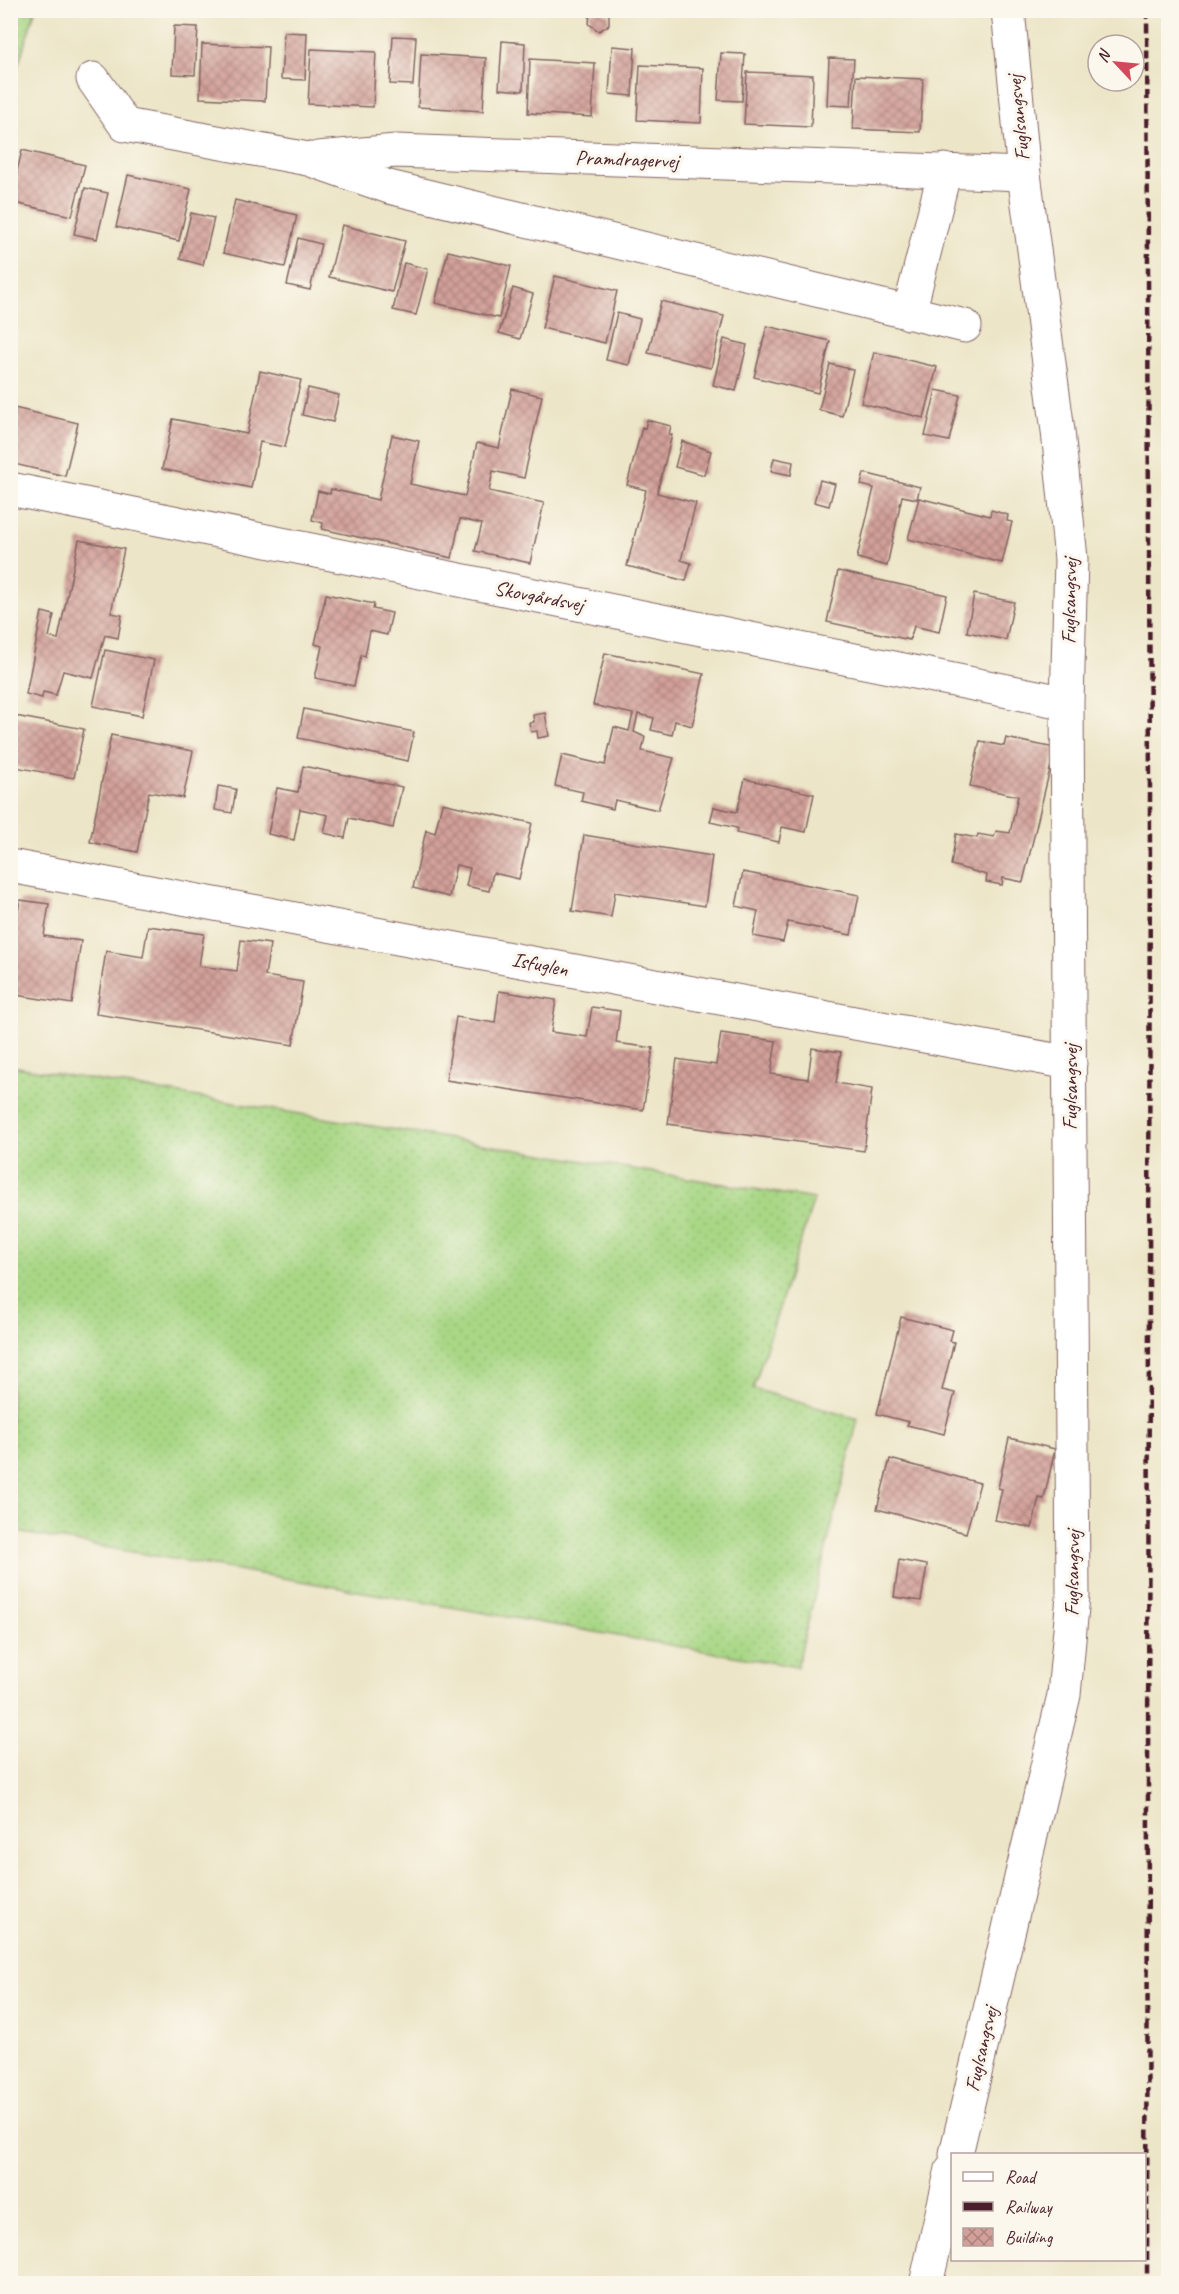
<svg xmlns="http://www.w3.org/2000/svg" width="1179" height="2294" viewBox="0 0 1179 2294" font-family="Caveat,sans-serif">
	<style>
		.grass { fill: url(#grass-dots); stroke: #797b58; stroke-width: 1.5 }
		.building { fill: url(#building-cross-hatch) }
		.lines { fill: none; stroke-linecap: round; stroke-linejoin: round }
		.street-casing { stroke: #836462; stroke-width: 35 }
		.street { stroke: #fff; stroke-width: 33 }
		.rail { stroke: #4a1f2b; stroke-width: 4.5; stroke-dasharray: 9 4.5; stroke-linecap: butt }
		.labels { text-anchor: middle; stroke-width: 6; stroke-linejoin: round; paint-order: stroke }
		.street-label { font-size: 21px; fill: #4a1f2b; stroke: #fbf7ec }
	</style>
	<defs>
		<pattern id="grass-dots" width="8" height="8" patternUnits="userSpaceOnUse" patternTransform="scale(1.5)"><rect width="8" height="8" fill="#a8d785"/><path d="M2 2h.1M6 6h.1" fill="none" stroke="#92b873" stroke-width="1.8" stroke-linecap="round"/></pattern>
		<pattern id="building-cross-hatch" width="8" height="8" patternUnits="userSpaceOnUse" patternTransform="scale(1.5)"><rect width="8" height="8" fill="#d2a099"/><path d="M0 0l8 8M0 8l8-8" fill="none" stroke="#ac827d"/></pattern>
	</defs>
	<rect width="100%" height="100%" fill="#fbf7ec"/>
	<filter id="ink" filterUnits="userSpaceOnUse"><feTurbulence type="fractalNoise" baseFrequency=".0167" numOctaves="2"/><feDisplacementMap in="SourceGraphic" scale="12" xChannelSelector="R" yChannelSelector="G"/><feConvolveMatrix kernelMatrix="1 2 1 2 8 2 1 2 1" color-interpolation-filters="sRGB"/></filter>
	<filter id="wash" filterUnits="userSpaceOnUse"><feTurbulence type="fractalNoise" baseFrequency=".008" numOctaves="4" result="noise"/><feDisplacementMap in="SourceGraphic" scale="24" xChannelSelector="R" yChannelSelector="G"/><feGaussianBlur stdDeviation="1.35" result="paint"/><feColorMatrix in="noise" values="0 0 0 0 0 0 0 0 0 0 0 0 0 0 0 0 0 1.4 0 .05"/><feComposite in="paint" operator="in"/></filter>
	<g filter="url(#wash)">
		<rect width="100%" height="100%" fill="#ece5c7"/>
		<path class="grass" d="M11,10l24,1 -24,77 -1,-77z
			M11,1066l803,133 -61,190 105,30 -61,248 -786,-136z"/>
		<g id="blocks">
			<path class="building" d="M596,10l13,4v11l-10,6 -10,-7 1,-11z
				M174,26l24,1 -3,48 -23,-1z
				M284,32l23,1 -2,47 -24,-1z
				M393,36l23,1 -3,48 -23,-1z
				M502,41l23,2 -2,48 -24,-2z
				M202,44l66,3 -3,54 -65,-3z
				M612,46l23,2 -3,48 -23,-2z
				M311,49l65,3 -3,55 -65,-3z
				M721,53l24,1 -3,47 -24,-1z
				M421,54l65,4 -3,53 -65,-4z
				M829,58l25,1 -3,47 -24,-1z
				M530,59l65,4 -3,54 -64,-4z
				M640,65l63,3 -2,55 -64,-3z
				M747,72l66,3 -2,52 -67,-3z
				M856,76l67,3 -3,53 -67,-3z
				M22,150l63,15 -13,51 -62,-14z
				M128,175l63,14 -12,52 -63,-14z
				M85,188l23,5 -11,46 -23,-5z
				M235,200l62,15 -12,52 -62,-14z
				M191,213l23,5 -11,47 -23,-6z
				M342,225l63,16 -13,51 -63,-15z
				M298,238l23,6 -11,46 -23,-5z
				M448,251l63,15 -12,52 -64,-15z
				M404,263l24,6 -12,46 -23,-5z
				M555,276l62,15 -12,52 -63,-15z
				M513,288l20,6 -13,45 -21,-6z
				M661,301l63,15 -13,52 -63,-15z
				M617,313l23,6 -11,46 -23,-5z
				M767,326l63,15 -12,52 -64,-16z
				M724,339l23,6 -11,46 -23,-6z
				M874,352l63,15 -13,51 -63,-15z
				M830,364l23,6 -11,46 -23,-6z
				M260,371l41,9 -16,67 -25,-5 -9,46 -89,-19 11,-50 74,15z
				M308,388l31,7 -6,27 -31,-7z
				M512,389l30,7 -18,82 -31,-7 -4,20 55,12 -14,60 -55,-12 7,-27 -22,-5 -8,39 -130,-29 1,-6 -11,-3 6,-29 12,3 1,-5 47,11 14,-65 27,6 -9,43 55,12 12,-53 22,5z
				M936,390l24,5 -11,46 -24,-5z
				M10,407l68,16 -13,53 -55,-13z
				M647,420l24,6 -2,8 3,1 -15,58 39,10 -15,57 10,3 -5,18 -59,-15 19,-76 -19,-5 15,-58 3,1z
				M682,441l29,10 -7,24 -29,-8z
				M774,458l19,4 -2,13 -20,-4z
				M864,473l56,14 -3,12 -15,-3 -15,70 -30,-8 17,-70 -13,-3z
				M820,480l15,4 -6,22 -15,-4z
				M919,498l71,18 1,-6 17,5 -1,6 5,1 -10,41 -94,-24z
				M79,540l45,9 -13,64 11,2 -4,23 -13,-3 -12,43 -30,-7 -7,24 -13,-3 -1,6 -16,-4 16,-82 12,3 -5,22 9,2z
				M838,571l109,24 -8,37 -25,-6 -4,14 -83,-18z
				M326,594l48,10 -1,5 19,4 -5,22 -17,-4 -5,25 -4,-1 -7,31 -39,-8 7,-32 -7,-2z
				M974,594l40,8 -8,38 -39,-8z
				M105,650l49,10 -12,56 -49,-10z
				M605,653l99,21 -12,52 -17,-5 -3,14 -21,-5 3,-12 -16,-4 -4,18 11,5 -3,14 32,7 -16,52 -43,-10 -2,9 -32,-8 2,-9 -28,-6 7,-31 43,10 9,-38 15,4 4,-17 -40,-9z
				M304,709l110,23 -6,29 -110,-23z
				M545,713l4,23 -11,2 -1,-7 -6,1 -2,-9 5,-1 -1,-7z
				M10,715l74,14 -10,49 -64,-12z
				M111,735l82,16 -10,47 -34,-6 -12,60 -47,-10z
				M1006,738l49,10 -32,134 -20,-4 -1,7 -16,-3 1,-7 -36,-10 5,-31 21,4 1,-4 16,3 2,-6 14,2 8,-37 -48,-10 10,-45 24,5z
				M303,766l99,21 -9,41 -44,-10 -4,20 -21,-5 4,-18 -28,-6 -6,31 -26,-6 9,-46 21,4z
				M745,779l69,15 -8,38 -24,-5 -3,15 -43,-9 1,-5 -27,-6 4,-15 23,5z
				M218,786l18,3 -4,24 -17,-3z
				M442,803l90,20 -13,56 -26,-6 -4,18 -23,-5 4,-18 -14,-3 -7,32 -36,-9 13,-58 9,3z
				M584,835l128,21 -7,50 -90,-14 -4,25 -39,-6z
				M743,872l116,23 -8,40 -63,-13 -5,20 -30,-6 5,-25 -22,-5z
				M20,900l29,4 -5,32 37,5 -9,63 -62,-10v-64h5z
				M148,926l56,8 -5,32 38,5 4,-31 29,4 -5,32 38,6 -10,63 -197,-31 10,-63 37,6z
				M499,991l57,9 -5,32 36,5 5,-30 28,4 -4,32 37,5 -10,62 -197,-30 10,-63 39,6z
				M721,1033l55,8 -5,33 37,5 4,-31 29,4 -5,31 36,6 -8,62 -196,-27 9,-65 39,6z
				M901,1317l52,13 -3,11 4,1 -12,48 13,3 -11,41 -37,-9 2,-3 -32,-8z
				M1009,1438l46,11 -11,50 -5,-1 -7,30 -37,-8 7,-31 -4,-1z
				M890,1459l90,24 -14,50 -89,-24z
				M899,1560l28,5 -6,36 -27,-4z"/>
		</g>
	</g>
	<g filter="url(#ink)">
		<use href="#blocks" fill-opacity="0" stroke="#836462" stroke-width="1.5"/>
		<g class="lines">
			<g class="street-casing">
				<path id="street" d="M93,79l32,46 183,34 81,28 576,139
					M318,158l78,-7 628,23
					M909,313l36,-143
					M10,489l1057,214
					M10,866l1060,197
					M956,2154l108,-459 9,-99 -6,-893 4,-144 -13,-128 -34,-257 -16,-164
					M926,2284l26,-115"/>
			</g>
			<use href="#street" class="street"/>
			<path class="rail" d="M1147,10l3,786 -3,1488"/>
		</g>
	</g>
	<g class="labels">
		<g class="street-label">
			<text transform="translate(1018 118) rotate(-96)" y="7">Fuglsangsvej</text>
			<text transform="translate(627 159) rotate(2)" y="7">Pramdragervej</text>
			<text transform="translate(539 596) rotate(11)" y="7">Skovgårdsvej</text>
			<text transform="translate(1069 601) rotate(-89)" y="7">Fuglsangsvej</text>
			<text transform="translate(540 964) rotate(11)" y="7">Isfuglen</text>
			<text transform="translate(1070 1087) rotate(-90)" y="7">Fuglsangsvej</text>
			<text transform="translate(1072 1573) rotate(-89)" y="7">Fuglsangsvej</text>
			<text transform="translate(981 2049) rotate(-77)" y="7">Fuglsangsvej</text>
		</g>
	</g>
	<rect width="1179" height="2294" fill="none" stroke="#fbf7ec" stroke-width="36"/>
	<rect x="951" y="2153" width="195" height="108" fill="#fbf7ec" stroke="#b4a19f" stroke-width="1.5"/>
	<rect x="963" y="2172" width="30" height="9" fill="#ffffff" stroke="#b4a19f" stroke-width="1.5"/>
	<text x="1005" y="2183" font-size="18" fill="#4a1f2b">Road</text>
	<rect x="963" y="2202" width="30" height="9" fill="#4a1f2b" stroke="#b4a19f" stroke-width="1.5"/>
	<text x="1005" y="2213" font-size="18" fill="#4a1f2b">Railway</text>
	<rect x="963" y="2228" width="30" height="18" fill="url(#building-cross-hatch)" stroke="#b4a19f" stroke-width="1.5"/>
	<text x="1005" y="2243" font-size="18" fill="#4a1f2b">Building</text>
	<g transform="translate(1116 63) rotate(296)"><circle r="28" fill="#fbf7ec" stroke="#b4a19f" stroke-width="1.5"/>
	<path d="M0-4.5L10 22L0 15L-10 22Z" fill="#d1495b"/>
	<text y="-9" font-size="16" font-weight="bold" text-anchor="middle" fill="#4a1f2b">N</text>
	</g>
</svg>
